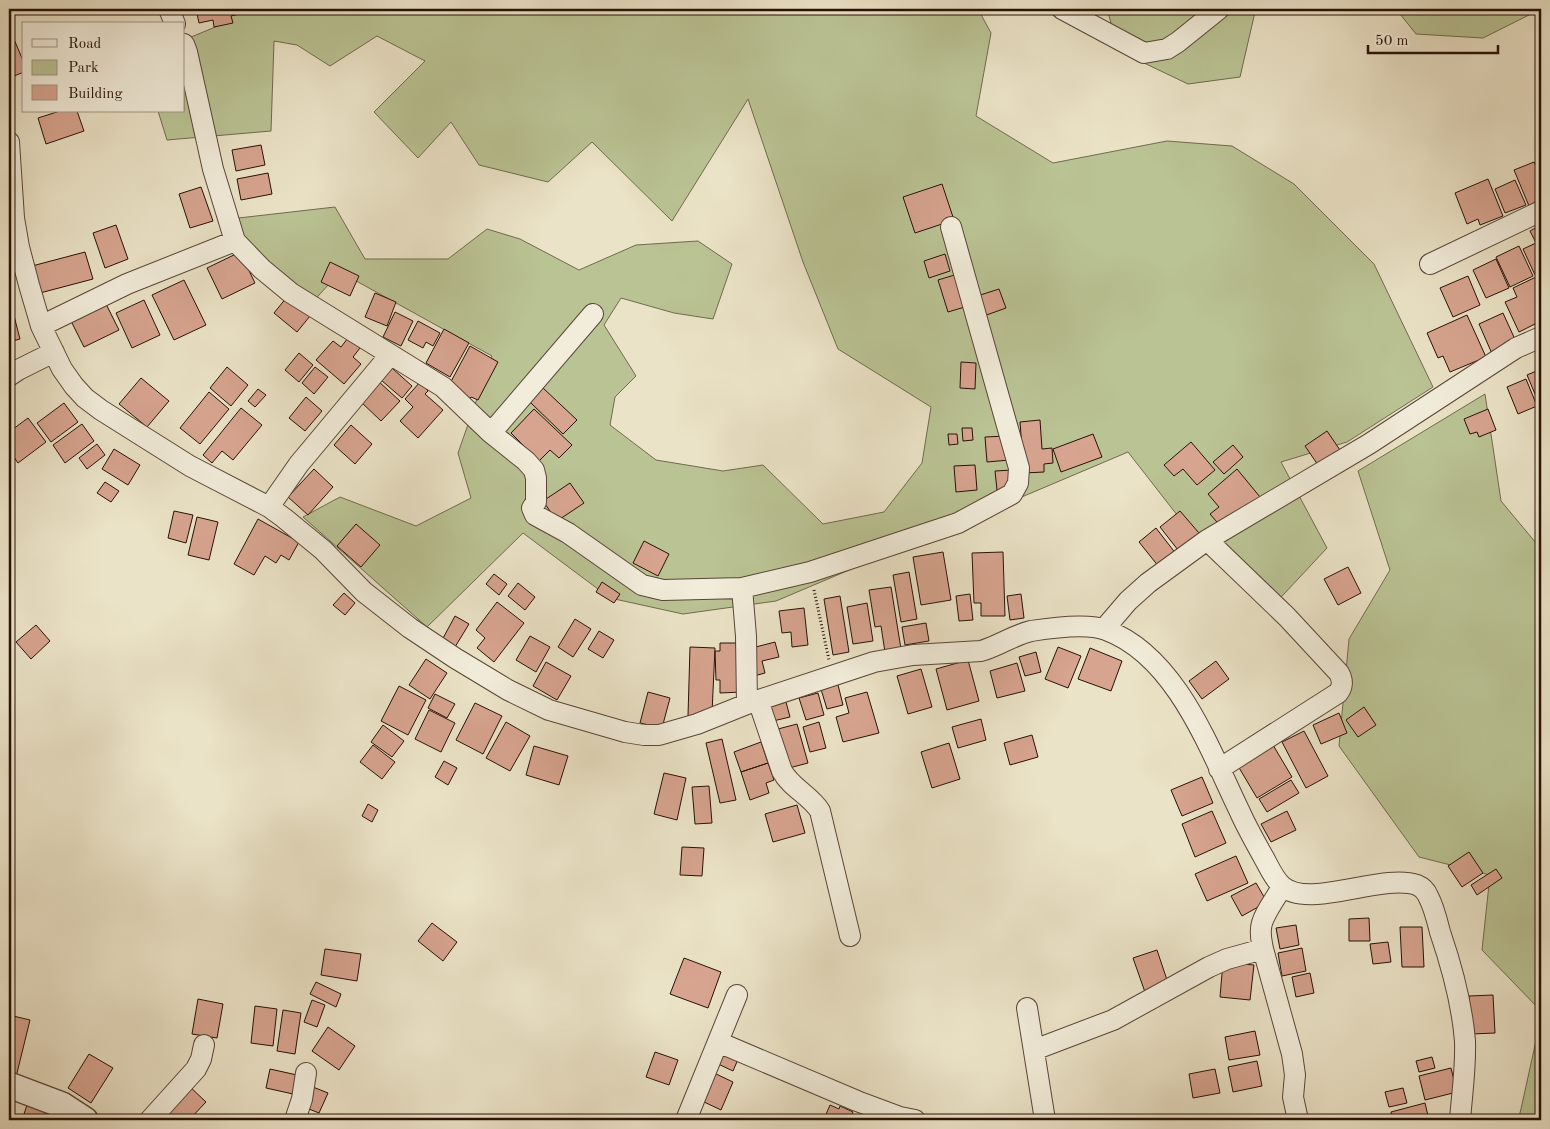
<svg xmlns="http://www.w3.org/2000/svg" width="1550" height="1129" viewBox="0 0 1550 1129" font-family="'Old Standard TT',serif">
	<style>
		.green { fill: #bac394; stroke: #716a4e }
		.building { fill: #d7a48f; stroke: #281007 }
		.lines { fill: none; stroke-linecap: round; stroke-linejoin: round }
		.minor-casing { stroke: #594537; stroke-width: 22 }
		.tertiary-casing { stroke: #594537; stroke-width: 28 }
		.path { stroke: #281007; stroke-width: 3; stroke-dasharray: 1 2.5; stroke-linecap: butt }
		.minor { stroke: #f2eddb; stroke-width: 20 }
		.tertiary { stroke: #f2eddb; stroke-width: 25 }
	</style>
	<rect width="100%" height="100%" fill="#ebe3c7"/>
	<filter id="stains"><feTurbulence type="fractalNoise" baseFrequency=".004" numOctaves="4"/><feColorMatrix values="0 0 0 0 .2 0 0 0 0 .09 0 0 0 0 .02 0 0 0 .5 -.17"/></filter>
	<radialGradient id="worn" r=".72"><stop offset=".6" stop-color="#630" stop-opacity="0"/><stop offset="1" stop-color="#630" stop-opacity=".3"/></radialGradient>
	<path class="green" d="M9,9h32l-32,7z
		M237,9h741l13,24 -15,83 77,47 114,-22 65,5 62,38 80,80 59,123 -86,55 -66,20 46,86 -57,61 -75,-71 -67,-86 -352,149 -93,13 -73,-16 -87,-65 -96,94 -124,-110 37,-20 76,29 55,-28 -13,-45 34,-97 -152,-84 -31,34 -88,-86 114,-13 30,52h83l39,-30 33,10 59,31 57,-25 62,-4 34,23 -19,55 -39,-6 -53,-15 -17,27 32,51 -21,21 -5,28 46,35 67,11 40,-6 60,59 61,-12 38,-49 9,-56 -93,-58 -35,-87 -55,-163 -76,122 -80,-79 -44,40 -69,-17 -28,-43 -33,36 -44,-46 51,-51 -48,-25 -47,30 -33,-21 -23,-4 -3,90 -104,9 -9,-29h26v-71l36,-15z
		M1107,9h150l-2,3 -15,65 -52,7 -69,-33z
		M1396,9h145l-58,29 -67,-4z
		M1485,394l16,107 40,48v462l-59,-61 8,-75 -71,-18 -80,-111 10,-107 41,-69 -32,-99z
		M1541,1018v102h-23l3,-11z"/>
	<path class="building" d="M196,9h47l1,4 -13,3 2,7 -19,4 -1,-7 -14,3z
		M11,32l13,31v9l-15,6v-45z
		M60,111h17l7,20 -38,13 -8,-26z
		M261,145l4,20 -29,6 -4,-21z
		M1534,162l5,10 2,-1v30l-12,5 -15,-36z
		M268,173l4,21 -31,6 -4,-21z
		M1488,179l15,37 -23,9 -2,-6 -11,5 -12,-31z
		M1515,180l11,25 -21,8 -10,-24z
		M942,184l12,36 -39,13 -12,-36z
		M201,187l12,34 -23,7 -11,-34z
		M116,225l12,34 -23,9 -12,-35z
		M1541,225v52l-2,-4 -4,2 -12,-26 13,-6 -6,-12z
		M1519,246l14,30 -23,11 -14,-30z
		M85,252l8,27 -53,14 -8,-27z
		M240,252l15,31 -33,16 -15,-31z
		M945,254l5,17 -21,7 -5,-17z
		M1496,259l13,29 -23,10 -13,-28z
		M330,262l29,14 -9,20 -29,-14z
		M958,274l10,32 -20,6 -10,-32z
		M1468,276l12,29 -27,12 -13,-29z
		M1536,277l5,11v33l-22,11 -14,-30 12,-5 -4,-9z
		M184,280l22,45 -32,15 -22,-45z
		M9,286l4,17 -4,2z
		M999,289l7,19 -25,9 -7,-20z
		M375,293l21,9 -9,24 -22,-9z
		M287,297l23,19 -13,16 -23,-19z
		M144,300l16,35 -28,13 -16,-35z
		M105,302l14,28 -35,17 -14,-28z
		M12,308l8,31 -11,3v-33z
		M395,312l18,9 -12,25 -18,-9z
		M1503,313l15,33 -25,10 -14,-32z
		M1467,315l19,42 -36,15 -7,-16 -5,2 -11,-25z
		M418,321l22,12 -7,13 -7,-4 -3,6 -15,-8z
		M444,329l25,14 -19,34 -24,-14z
		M348,338l12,10 -7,9 8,7 -17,20 -28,-24 17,-19 8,6z
		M470,346l28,16 -20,38 -7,-3 -3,4 -21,-12z
		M299,353l14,12 -14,17 -14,-12z
		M961,362l15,1 -1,26 -15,-1z
		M227,367l21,18 -17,21 -21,-18z
		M315,367l13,10 -14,17 -12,-11z
		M392,368l20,18 -10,12 -21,-18z
		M1541,369v36l-1,1 -13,-31z
		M141,378l28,23 -22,26 -28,-23z
		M1526,379l11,27 -19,8 -11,-27z
		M378,381l22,20 -19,20 -21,-20z
		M420,382l8,9 -3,3 18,16 -25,28 -18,-17 13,-14 -8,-8z
		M543,388l34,32 -14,14 -33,-32z
		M258,389l8,6 -11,12 -7,-6z
		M209,392l20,17 -29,35 -20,-16z
		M306,397l16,14 -17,20 -16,-13z
		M64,403l14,19 -27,20 -14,-19z
		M241,408l21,17 -29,35 -11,-9 -10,12 -9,-8z
		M534,409l38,36 -13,13 -9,-8 -11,11 -28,-28z
		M1488,409l8,21 -17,7 -2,-5 -7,2 -6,-15z
		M28,418l18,24 -28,21 -9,-13v-18z
		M1040,420l2,29 10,-1 1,15 -9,1v8l-20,1 -4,-51z
		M82,424l12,17 -29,22 -12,-18z
		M351,425l21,19 -17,20 -21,-19z
		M962,428h10l1,12 -10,1z
		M1327,431l13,19 -22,15 -13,-19z
		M948,434h9l1,10 -9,1z
		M1093,434l9,23 -41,15 -8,-23z
		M1007,436l2,24 -22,2 -2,-25z
		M1191,442l24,28 -18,15 -14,-16 -9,7 -10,-11z
		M97,444l8,11 -18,14 -8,-11z
		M1233,445l10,12 -19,17 -11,-12z
		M114,449l26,16 -12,20 -26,-16z
		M975,465l2,25 -21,2 -2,-26z
		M314,469l19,18 -25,28 -20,-18z
		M1237,469l23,28 -37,32 -13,-15 9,-7 -11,-13z
		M1012,470l2,19 -17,1 -2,-19z
		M105,482l14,9 -8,11 -14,-9z
		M570,483l14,20 -27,18 -14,-20z
		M174,511l19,4 -7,28 -18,-5z
		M1180,511l19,22 -21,17 -18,-23z
		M197,517l21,5 -9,38 -21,-5z
		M258,519l41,23 -10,18 -8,-5 -5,8 -11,-7 -11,19 -20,-11z
		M356,524l24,21 -19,22 -24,-21z
		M1156,528l24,31 -17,13 -24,-30z
		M644,541l25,13 -11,22 -25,-13z
		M943,552l8,48 -30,5 -8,-48z
		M1003,552l2,64h-24v-13h-7l-2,-50z
		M1348,567l13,26 -23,12 -14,-26z
		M909,572l8,47 -16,3 -8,-47z
		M494,574l13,10 -8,11 -13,-11z
		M602,582l18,12 -6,9 -18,-11z
		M518,583l17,14 -10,13 -17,-14z
		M891,587l10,62 -16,3 -4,-26 -6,1 -6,-37z
		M344,593l11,10 -10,12 -12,-10z
		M970,594l3,26 -14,1 -3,-25z
		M1021,594l3,24 -14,2 -3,-24z
		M840,596l9,56 -16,3 -9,-56z
		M497,602l27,21 -30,39 -17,-14 8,-10 -9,-8z
		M867,603l6,38 -20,3 -6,-37z
		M804,608l4,37 -16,2 -1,-15 -9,1 -3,-22z
		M455,616l14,8 -14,23 -13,-7z
		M575,619l16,10 -18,28 -15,-10z
		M926,623l3,18 -24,4 -3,-18z
		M36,625l14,16 -19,18 -15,-17z
		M599,631l15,9 -11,18 -15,-9z
		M530,636l20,11 -14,25 -20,-12z
		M775,642l4,15 -17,4 3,12 -11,3 -6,-27z
		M720,643h16v5h5l1,44 -22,1v-13h-4l-1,-29h5z
		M690,647l25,1 -3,65 -13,3h-11z
		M1058,647l23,9 -13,32 -23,-9z
		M1090,648l32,13 -11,30 -33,-12z
		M1036,652l5,20 -16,4 -6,-19z
		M426,659l21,14 -17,26 -21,-14z
		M968,660l11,41 -32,9 -11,-41z
		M1216,661l13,18 -27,20 -13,-18z
		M546,662l25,14 -14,24 -24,-14z
		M1017,663l8,28 -28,7 -7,-27z
		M921,669l11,38 -24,7 -11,-38z
		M837,681l6,24 -16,4 -7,-23z
		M399,686l27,14 -18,35 -27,-14z
		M648,692l22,6 -8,30 -22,-5z
		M867,692l12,41 -36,9 -7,-25 13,-4 -4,-15z
		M818,693l6,22 -18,5 -7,-22z
		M435,694l20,10 -8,14 -19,-10z
		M786,702l4,15 -17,4 -4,-14z
		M475,703l27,13 -19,38 -27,-14z
		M1364,707l12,18 -18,12 -12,-17z
		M429,710l26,13 -14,29 -26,-13z
		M1339,713l8,20 -26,11 -8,-19z
		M981,719l5,21 -28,8 -6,-21z
		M506,722l24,14 -20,35 -24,-13z
		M819,722l7,26 -16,4 -7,-25z
		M797,724l11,39 -19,5 -11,-39z
		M383,725l21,16 -12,16 -21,-15z
		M1304,731l24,45 -22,12 -24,-46z
		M1032,735l6,22 -28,8 -6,-22z
		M722,739l14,61 -16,3 -14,-60z
		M761,742l7,21 -27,9 -7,-20z
		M949,743l11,36 -28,9 -11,-36z
		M373,745l22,17 -13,17 -22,-17z
		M1273,745l19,32 -35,21 -19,-32z
		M534,746l34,10 -9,29 -33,-10z
		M444,761l13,7 -9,17 -13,-8z
		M768,763l6,17 -8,3 3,10 -19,7 -9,-28z
		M664,773l22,5 -9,42 -23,-6z
		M1202,777l11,26 -31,13 -11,-26z
		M1291,780l8,13 -32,19 -8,-13z
		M709,786l3,37 -17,1 -3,-37z
		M368,804l10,6 -6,12 -10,-6z
		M797,805l8,28 -32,9 -8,-28z
		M1212,811l14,32 -31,14 -13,-33z
		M1287,811l9,19 -25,12 -10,-18z
		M682,847l22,1 -2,28 -22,-1z
		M1469,852l14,21 -21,14 -14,-21z
		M1236,856l12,27 -41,18 -12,-27z
		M1496,869l6,9 -25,17 -6,-10z
		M1256,883l11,19 -25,14 -11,-20z
		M1369,918l1,23h-21v-22z
		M432,923l25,19 -14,19 -25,-20z
		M1296,925l3,20 -19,4 -4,-21z
		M1400,927h22l2,40h-22z
		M1388,942l3,20 -18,2 -3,-20z
		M1302,948l4,23 -24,5 -4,-23z
		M325,949l36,5 -4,27 -36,-6z
		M1157,950l11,33 -22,12 -13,-37z
		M684,958l37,14 -13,36 -38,-14z
		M1223,962l31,3 -4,35 -30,-3z
		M1310,973l4,20 -18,4 -4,-20z
		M316,982l25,12 -5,13 -26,-13z
		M1493,995l2,38 -24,1 -2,-38z
		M198,999l25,5 -6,34 -25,-4z
		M312,1000l13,5 -8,22 -13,-5z
		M255,1006l22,3 -4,37 -22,-3z
		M283,1010l18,3 -6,41 -18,-3z
		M9,1015l21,5 -14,57 -7,-2z
		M328,1027l27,19 -16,24 -27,-19z
		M1255,1031l5,24 -31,5 -4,-23z
		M722,1050l17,7 -6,14 -17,-8z
		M655,1052l23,8 -9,25 -23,-8z
		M89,1054l24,14 -22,35 -23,-15z
		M1432,1057l3,11 -16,4 -3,-11z
		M1257,1061l5,25 -29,6 -5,-25z
		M1451,1068l6,24 -32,8 -6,-24z
		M270,1069l27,6 -4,19 -27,-6z
		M1215,1069l5,24 -27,5 -4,-24z
		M714,1073l19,9 -12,28 -19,-9z
		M188,1085l18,17 -17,18h-34z
		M313,1087l15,6 -9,20 -15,-6z
		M1403,1088l4,15 -18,4 -4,-15z
		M9,1102l3,1 -3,16z
		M1425,1103l4,17h-36l-2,-8z
		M27,1105l34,11 -2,4h-37z
		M830,1105l9,4 1,-3 13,6 -2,4 7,3 -1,1h-37l2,-2 2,1z"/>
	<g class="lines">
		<g class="minor-casing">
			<path id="minor" d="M169,9l6,15
				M1062,9l82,44 23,-4 11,-7 41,-33
				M184,44l3,8 26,117 22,72 27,28 29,24 152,94 48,46 35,28 8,9 2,8v24l-4,6 3,7 33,18 74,52 21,5 79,-2 68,-16 148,-49 54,-29 6,-11 1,-15 -68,-241
				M9,142l5,76 5,29 10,38 12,41 21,43 12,17 11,12 16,12 89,56 79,41 15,11 39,32 41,42 46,36 45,30 53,32 41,20 76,22 19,3h15l38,-11 50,-20 127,-42 39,-7 68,-4c17,-5 33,-16 50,-20 19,-3 57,-8 75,-1 70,26 103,118 133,180 7,16 16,32 25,48 5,9 10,21 18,28 27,24 99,-13 135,-1 5,2 9,6 11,11 6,11 9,24 12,36 12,35 22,72 25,109 1,26 -3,53 -5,79
				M1430,264l111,-53
				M41,326l86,-42 108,-43
				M9,376l9,-6 36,-18
				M491,433l102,-119
				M269,507l30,-43 91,-109
				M1207,540l80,77 52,56c4,7 4,14 -1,20l-119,76
				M742,588l4,48 1,68
				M1104,629l24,-28 20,-18 59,-43 162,-96 147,-96 25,-11
				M758,700l24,71c9,17 28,24 38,40l30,125
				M1282,887c-6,11 -21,30 -21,42 -1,7 1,14 2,20l29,105 3,21 -2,22 5,23
				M1027,1008l18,112
				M718,1042l139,59 43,16 15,3
				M1034,1050l79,-30 96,-53 18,-8 36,-10
				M150,1120l46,-51 5,-10 3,-14
				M295,1120l7,-21 4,-26
				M686,1120l51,-125"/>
		</g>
		<g class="tertiary-casing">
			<path id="tertiary" d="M9,1085l53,20 23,15"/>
		</g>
		<path class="path" d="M814,590l15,70"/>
		<use href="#minor" class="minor"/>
		<use href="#tertiary" class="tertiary"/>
	</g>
	<rect width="1550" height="1129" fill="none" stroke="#ebe3c7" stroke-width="30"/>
	<rect x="10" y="10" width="1530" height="1109" fill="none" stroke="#281007" stroke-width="2.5"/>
	<rect x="15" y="15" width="1520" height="1099" fill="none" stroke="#281007"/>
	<rect x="22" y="22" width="162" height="90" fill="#f2eddb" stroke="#a19586"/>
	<rect x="32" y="39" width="25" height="8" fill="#f2eddb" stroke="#a19586"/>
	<text x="68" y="48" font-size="15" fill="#281007">Road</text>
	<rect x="32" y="60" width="25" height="15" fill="#bac394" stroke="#a19586"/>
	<text x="68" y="72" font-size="15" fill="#281007">Park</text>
	<rect x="32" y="85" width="25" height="15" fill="#d7a48f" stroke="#a19586"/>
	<text x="68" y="98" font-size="15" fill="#281007">Building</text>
	<path d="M1368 45v8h130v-8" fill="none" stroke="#281007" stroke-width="2.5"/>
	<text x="1375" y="45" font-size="15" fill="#281007" stroke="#f2eddb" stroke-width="4" paint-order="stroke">50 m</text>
	<rect width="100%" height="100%" filter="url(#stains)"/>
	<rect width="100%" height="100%" fill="url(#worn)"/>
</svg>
